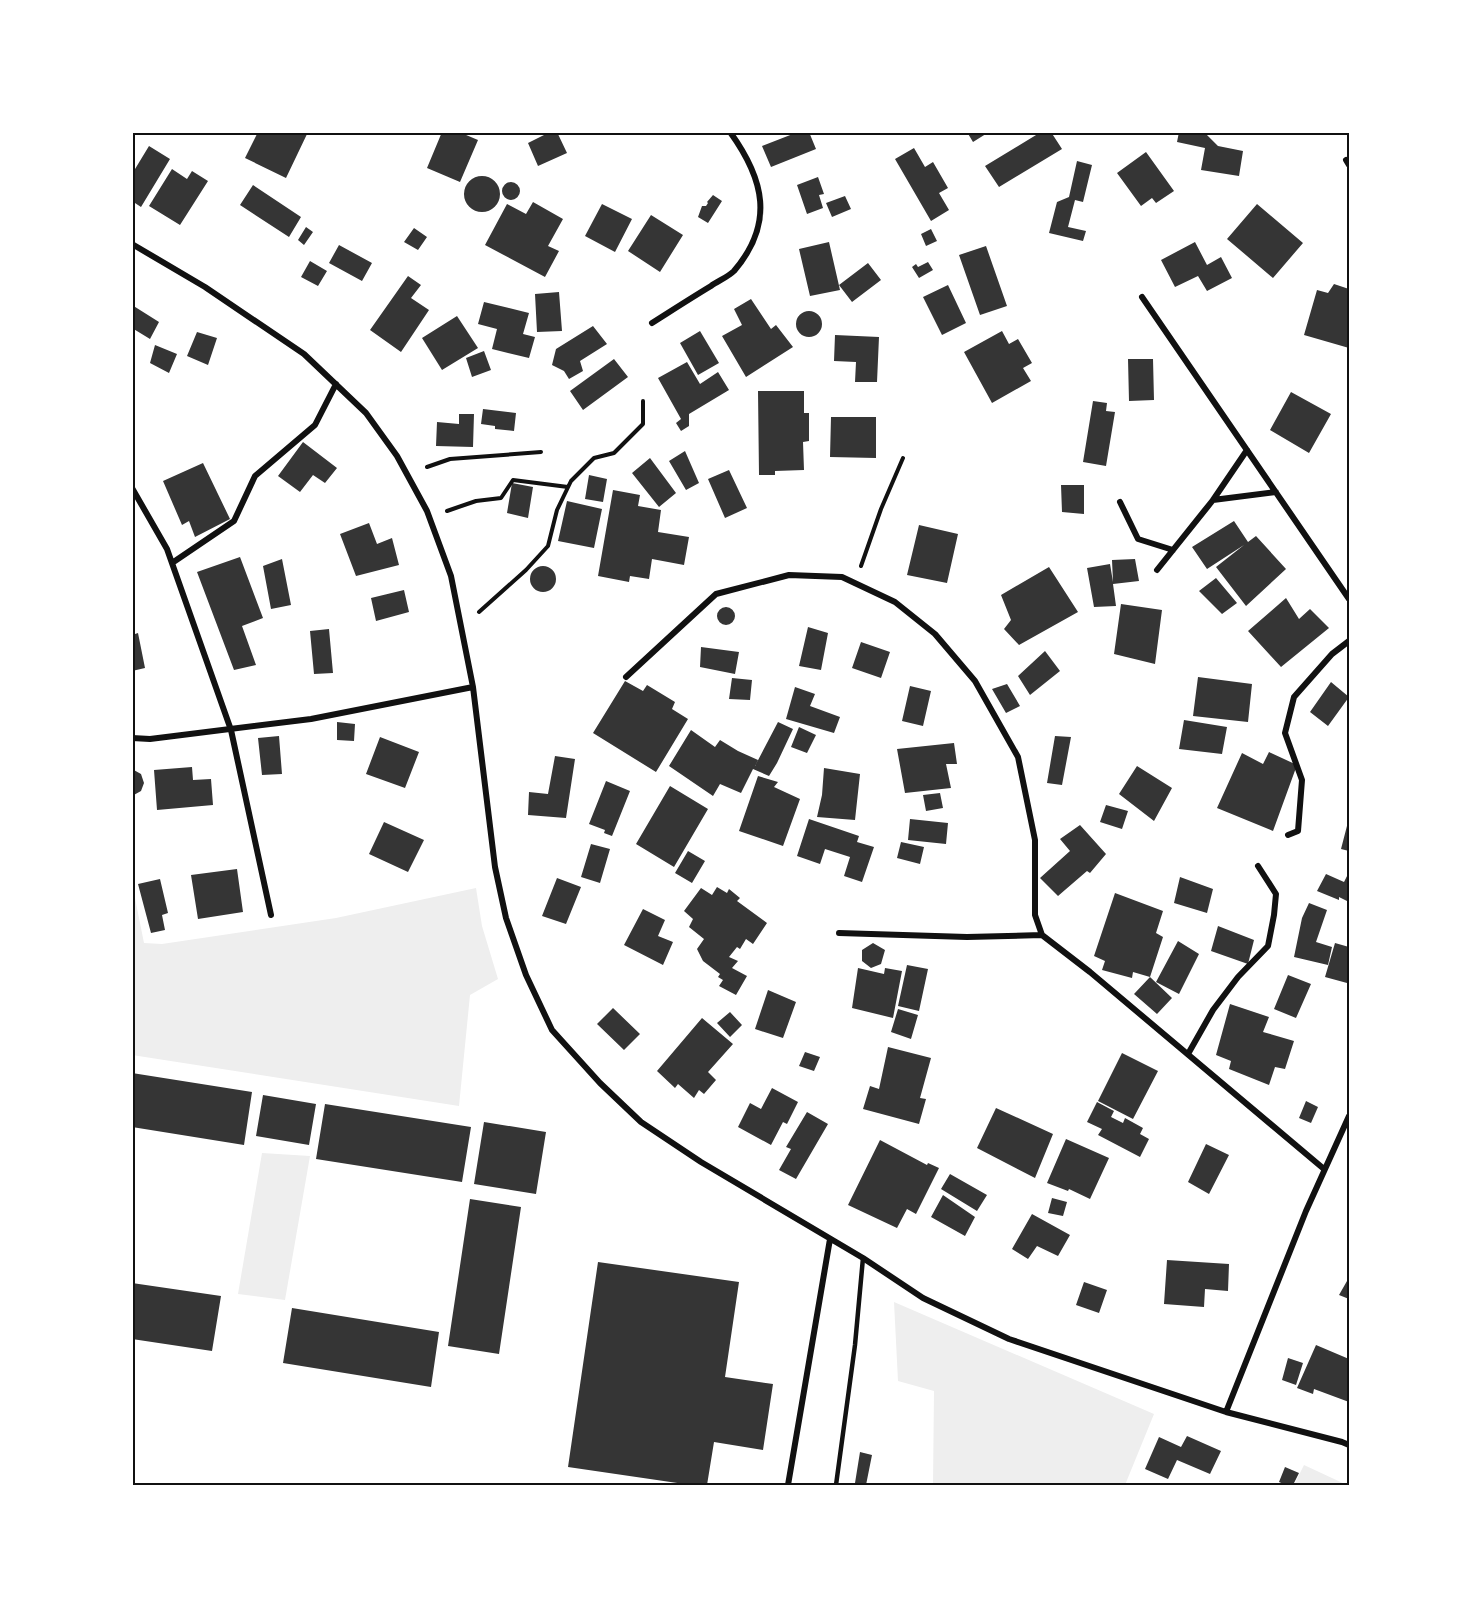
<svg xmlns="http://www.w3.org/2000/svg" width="1481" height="1617" viewBox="0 0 1481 1617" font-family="Jost,sans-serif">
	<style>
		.green { fill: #eee }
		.building { fill: #353535 }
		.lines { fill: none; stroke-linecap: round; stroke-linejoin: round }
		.path { stroke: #111; stroke-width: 4 }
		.service { stroke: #111; stroke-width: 4.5 }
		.minor { stroke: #111; stroke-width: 6 }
		.neatline { fill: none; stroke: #111; stroke-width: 2 }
	</style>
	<rect width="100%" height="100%" fill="#fff"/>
	<path class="green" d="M132,883l12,60 18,1 174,-26 140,-30 6,38 16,53 -28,16 -11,111 -327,-51z
		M262,1153l48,3 -25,144 -47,-6z
		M894,1302l260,112 -29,71h-192l1,-94 -36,-10z
		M1304,1465l43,20h-53z"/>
	<path class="building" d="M258,132h50l-22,46 -41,-20z
		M442,132h17l19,8 -18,42 -33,-14z
		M550,132h7l10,21 -29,13 -10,-23z
		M798,132h11l7,17 -45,18 -9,-21z
		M967,132h22l-16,10z
		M1041,132h10l11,17 -63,38 -14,-21z
		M1179,132h25l14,14 25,5 -4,25 -38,-6 4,-22 -28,-6z
		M149,146l21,13 -29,48 -9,-6v-27z
		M914,148l11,19 8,-5 15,26 -9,5 10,17 -18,11 -36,-62z
		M1146,152l28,39 -18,12 -4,-5 -11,8 -24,-33z
		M1077,161l15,4 -9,37 -8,-2 -7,27 18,4 -3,10 -34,-8 8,-31 12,-5z
		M172,169l15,10 5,-8 16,10 -28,44 -31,-19z
		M464 194a18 18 0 1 1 36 0a18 18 0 1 1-36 0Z
		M818,177l6,17 -5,1 4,13 -16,6 -10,-29z
		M502 191a9 9 0 1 1 18 0a9 9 0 1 1-18 0Z
		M253,185l48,32 -12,20 -49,-32z
		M713,195l9,6 -14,22 -10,-6 4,-11h4l2,-3 -1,-1z
		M845,196l6,13 -19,8 -6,-14z
		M533,202l30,17 -15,27 11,5 -14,26 -60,-32 22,-41 19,10z
		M602,204l30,15 -17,33 -30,-16z
		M1257,204l46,39 -30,35 -46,-39z
		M651,215l32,20 -23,37 -32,-21z
		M306,227l7,5 -9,13 -6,-5z
		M414,228l13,9 -9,13 -14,-8z
		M931,229l6,12 -11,5 -5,-12z
		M829,242l11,48 -30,6 -11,-47z
		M1195,242l12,23 14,-8 11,21 -25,13 -9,-15 -23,11 -14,-27z
		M339,245l33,18 -10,18 -33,-18z
		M986,246l21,60 -27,9 -21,-60z
		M310,261l17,10 -9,15 -17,-9z
		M928,262l5,8 -14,8 -7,-11 4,-3 2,3z
		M868,263l13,17 -29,22 -13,-17z
		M408,276l13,9 -10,13 18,12 -28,42 -31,-22z
		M1334,284l15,5v59l-45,-13 13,-45 11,3z
		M948,285l18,38 -24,12 -19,-38z
		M559,292l3,39 -25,1 -2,-38z
		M751,299l20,30 5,-4 17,22 -47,30 -24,-41 20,-11 -8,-16z
		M484,302l45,11 -6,21 12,3 -6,21 -37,-9 5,-20 -19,-5z
		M132,305l27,17 -9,17 -18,-11z
		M796 324a13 13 0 1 1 26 0a13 13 0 1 1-26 0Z
		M457,316l21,32 -36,22 -20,-32z
		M593,326l14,18 -27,17 3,10 -14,8 -5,-8 -12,-6 4,-16z
		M700,331l19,32 -21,12 -18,-32z
		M1002,331l7,13 9,-5 14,24 -9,5 8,13 -39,22 -28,-51z
		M197,332l20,6 -9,27 -21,-9z
		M835,335l44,2 -2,45h-22l1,-20 -22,-1z
		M155,345l22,9 -8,19 -19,-10z
		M484,351l7,19 -19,7 -6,-19z
		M614,359l14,18 -45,33 -13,-19z
		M1128,359h25l1,41 -25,1z
		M687,362l13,22 18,-12 11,18 -40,24v12l-8,5 -5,-8 5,-4 -23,-41z
		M758,391h46v22h5v28l-6,1 1,28 -29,1v4h-16z
		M1291,392l40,22 -22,39 -39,-23z
		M1093,401l14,2 -1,8 9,1 -9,54 -23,-4z
		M483,409l33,4 -2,18 -19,-2v-3l-14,-2z
		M459,414h15l-1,33 -37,-1 1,-24 22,2z
		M831,417h45v41l-46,-1z
		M303,442l34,26 -12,15 -12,-8 -13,17 -22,-16z
		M685,451l14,32 -13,7 -17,-29z
		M650,458l26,35 -17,14 -27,-34z
		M203,463l27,56 -35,18 -6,-16 -7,4 -19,-44z
		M729,470l18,38 -22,10 -17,-39z
		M589,475l18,4 -4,23 -18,-3z
		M512,483l21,4 -5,31 -21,-5z
		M1061,485h23v29l-22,-2z
		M613,490l27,5 -2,11 23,4 -3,22 31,5 -5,28 -32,-6 -3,20 -19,-3 -1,6 -31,-6z
		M567,501l35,8 -8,39 -36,-7z
		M1234,521l14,21 8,-6 30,33 -40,37 -30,-39 28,-22 -37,24 -15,-22z
		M369,523l8,21 15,-6 7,27 -43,11 -16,-42z
		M919,525l39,9 -11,49 -40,-8z
		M240,557l23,61 -21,8 14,39 -22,5 -37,-98z
		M282,559l9,46 -20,4 -8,-43z
		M1135,559l4,22 -26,3 3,22 -22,1 -7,-39 23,-4 3,18 -1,-22z
		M530 579a13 13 0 1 1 26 0a13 13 0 1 1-26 0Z
		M1049,567l29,45 -59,33 -15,-16 7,-9 -10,-25z
		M1216,578l21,25 -15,11 -23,-23z
		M404,590l5,22 -33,9 -5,-23z
		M1286,598l13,21 11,-10 19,19 -48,39 -33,-36z
		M1121,604l41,6 -7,54 -41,-10z
		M717 616a9 9 0 1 1 18 0a9 9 0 1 1-18 0Z
		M808,627l20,6 -7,37 -22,-4z
		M329,629l4,44 -19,1 -4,-43z
		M138,633l7,35 -13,3v-36z
		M861,642l29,10 -9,26 -29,-10z
		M701,647l38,5 -4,22 -35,-7z
		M1045,651l15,20 -30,24 -12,-19z
		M1198,677l54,7 -4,38 -55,-6z
		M732,678l20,2 -2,20 -21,-1z
		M625,681l18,10 4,-6 28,17 -3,7 16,10 -32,53 -63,-39z
		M1331,682l18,15 -21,29 -18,-14z
		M1007,684l13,22 -14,7 -14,-24z
		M910,686l21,5 -8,35 -21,-5z
		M795,687l20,7 -5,12 30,11 -6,16 -48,-14z
		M1184,720l43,7 -5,27 -43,-5z
		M337,722l18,2 -1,17 -17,-1z
		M778,722l15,7 -16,34 -8,13 -16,-7 -12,24 -21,-9 -7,12 -44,-30 22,-36 24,17 5,-7 18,11 20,9 -3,6z
		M799,727l17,8 -9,18 -16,-6z
		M279,736l3,38 -20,1 -4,-37z
		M1055,736l16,1 -9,48 -15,-2z
		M380,737l39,15 -14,36 -39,-14z
		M954,743l3,21h-11l5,24 -46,5 -8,-44z
		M1269,752l28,13 -24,66 -56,-23 25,-55 21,11z
		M555,756l20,3 -9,59 -38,-3 1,-23 19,2z
		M1137,766l35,22 -18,33 -35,-27z
		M192,767l1,13 18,-1 2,26 -56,5 -3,-40z
		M824,768l36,6 -5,46 -38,-3 5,-22z
		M132,769l9,5 3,9 -3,8 -9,5z
		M758,776l20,6 -4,5 26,12 -17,47 -44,-15z
		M606,781l24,10 -18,45 -8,-3 1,-3 -16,-6z
		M670,786l38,23 -34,58 -38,-23z
		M940,793l3,15 -17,3 -3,-16z
		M1106,805l22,6 -6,18 -22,-7z
		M809,819l50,17 -2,6 17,5 -12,35 -18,-6 6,-19 -25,-8 -5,15 -23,-8z
		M910,819l38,4 -2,21 -38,-4z
		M384,822l40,18 -16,32 -39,-18z
		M1348,822h1v29l-8,-2z
		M1080,825l26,29 -16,19 -3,-2 -29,25 -18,-18 30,-27 -10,-12z
		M901,842l23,5 -4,17 -23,-6z
		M591,844l19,5 -10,34 -19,-6z
		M688,851l17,10 -13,22 -17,-10z
		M237,869l6,43 -45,7 -7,-44z
		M1349,872v30l-10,-5v3l-22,-9 9,-17 18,8z
		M1180,877l33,12 -6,24 -33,-10z
		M557,878l24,9 -15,37 -24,-8z
		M160,879l8,34 -6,2 3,15 -14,3 -13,-49z
		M717,887l10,6 2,-4 11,9 -3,3 30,22 -14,21 -7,-5 -6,10 -3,-2 -8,10 9,4 -6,7 15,8 -11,19 -17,-9 4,-6 -5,-3 2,-3 -17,-13 -6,-12 7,-10 -15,-12 4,-8 -9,-8 17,-23 11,7z
		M1115,893l48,18 -7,22 7,4 -13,40 -17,-5 -1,6 -30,-8 3,-9 -11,-5z
		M1309,903l18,7 -11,32 16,5 -4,18 -34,-8 8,-39z
		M643,909l22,11 -7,16 15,6 -10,23 -39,-20z
		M1218,926l36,14 -6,24 -37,-13z
		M1178,941l21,13 -20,40 -23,-12z
		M873,943l12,7 -4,14 -10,4 -9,-7v-11z
		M1335,943l14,4v29l-2,7 -22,-6z
		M907,965l21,4 -9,42 -21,-5z
		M858,968l26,6 1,-6 17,3 -9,47 -41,-10z
		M1288,975l23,9 -15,34 -22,-9z
		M1150,977l22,21 -15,16 -23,-20z
		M768,990l28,12 -13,36 -28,-9z
		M1230,1004l39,13 -6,15 31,9 -9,28 -10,-2 -6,18 -40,-16 2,-8 -15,-6z
		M613,1008l27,26 -16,16 -27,-26z
		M898,1009l20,6 -7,24 -20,-7z
		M730,1012l12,13 -12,12 -13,-14z
		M702,1018l31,26 -25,28 8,8 -12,14 -5,-4 -5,8 -16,-14 -3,4 -18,-17z
		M888,1047l43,11 -11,40 6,1 -7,25 -56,-15 7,-23 9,3z
		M805,1052l15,5 -6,14 -15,-5z
		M1122,1053l36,18 -25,48 -35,-18z
		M132,1073l120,19 -8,53 -112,-18z
		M772,1088l26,14 -11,22 -4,-2 -12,23 -33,-18 12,-24 11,6z
		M263,1095l53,9 -7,41 -53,-9z
		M1306,1101l12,6 -7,16 -12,-5z
		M1097,1102l17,9 -3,6 12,6 2,-5 18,10 -3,6 9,5 -9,18 -42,-22 4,-6 -15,-7z
		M325,1104l146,23 -9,55 -146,-23z
		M996,1108l57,26 -18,44 -58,-30z
		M807,1112l21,12 -32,55 -17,-9 12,-21 -5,-2z
		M484,1122l62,10 -10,62 -62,-10z
		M1066,1139l43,19 -19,41 -21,-10 -1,2 -21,-8z
		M880,1140l47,25 1,-2 11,5 -23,46 -9,-5 -10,19 -49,-23z
		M1206,1144l23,11 -20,39 -21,-12z
		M950,1174l37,21 -10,16 -36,-22z
		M943,1195l32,22 -10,19 -34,-19z
		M1052,1198l15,4 -4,14 -15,-3z
		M470,1199l51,8 -22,147 -51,-8z
		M1032,1214l38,21 -12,21 -21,-10 -9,13 -16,-10z
		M1167,1260l62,4 -1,27 -23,-2 -1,18 -40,-3z
		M598,1262l141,20 -14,95 48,7 -10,66 -49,-8 -7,43h-16l-123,-18z
		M1347,1281l2,1v17l-10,-4z
		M1084,1282l23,8 -8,23 -23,-8z
		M132,1283l89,13 -9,55 -80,-12z
		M292,1308l147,24 -8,55 -148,-24z
		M1316,1345l33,14v43l-35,-13 -1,5 -16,-6z
		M1288,1358l15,5 -7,22 -14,-5z
		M1187,1436l34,15 -11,23 -33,-14 -9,19 -23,-10 14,-32 22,10z
		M860,1452l12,3 -6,30 -11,-2z
		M1285,1467l14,6 -6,12h-7l-7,-3z"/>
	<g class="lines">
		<path class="path" d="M427,467l23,-8 91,-7
			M447,511l29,-10 25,-3 12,-18 55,7
			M861,566l20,-57 22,-51
			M479,612l47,-42 22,-24 9,-36 14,-29 23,-23 20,-5 29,-29v-23"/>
		<path class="service" d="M836,1485l19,-140 8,-87"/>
		<path class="minor" d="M1346,160l3,5
			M132,244l73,43 99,67 62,59 31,43 30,55 24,65 22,111 22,180 11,51 20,57 26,55 48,53 41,39 60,40 162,96 60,40 86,41 217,73 116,30 7,3
			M1142,297l207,302
			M652,323c19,-12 39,-25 59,-37 7,-5 17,-9 23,-15 41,-48 30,-92 -4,-139
			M132,488l35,61 64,181 40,185
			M1213,500l34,-50
			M1120,502l18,37 35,11
			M172,563l62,-42 21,-45 60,-51 21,-41
			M1157,570l56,-70 63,-8
			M626,677l90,-83 73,-19 53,2 53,25 40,32 40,47 43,76 17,83v75l7,20 48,37 234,197
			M132,738l18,1 161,-20 162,-32
			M1288,835l10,-4 4,-51 -17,-47 9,-36 38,-43 17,-13
			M839,933l128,4 75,-2
			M1188,1054l25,-44 25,-33 30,-31 6,-31 2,-21 -18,-28
			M1226,1412l80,-201 43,-95
			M788,1485l42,-246"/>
	</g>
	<rect width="1481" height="1617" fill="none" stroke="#ffffff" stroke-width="267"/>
	<rect x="134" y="134" width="1214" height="1350" class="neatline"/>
</svg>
